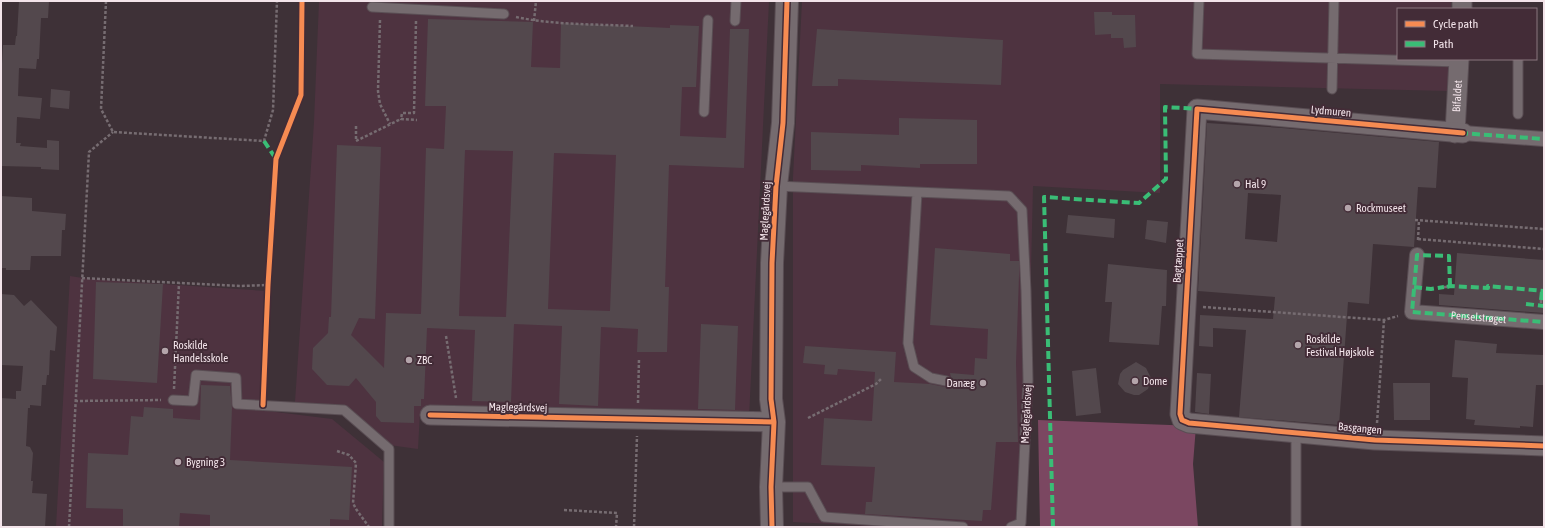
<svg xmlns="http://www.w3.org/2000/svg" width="1545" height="528" viewBox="0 0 1545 528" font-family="'Asap Condensed',sans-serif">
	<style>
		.built { fill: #4e3340 }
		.forest { fill: #7b4761 }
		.building { fill: #53484d; fill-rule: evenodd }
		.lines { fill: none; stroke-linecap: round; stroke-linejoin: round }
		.service-casing { stroke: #5a4e54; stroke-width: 11 }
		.pedestrian-casing { stroke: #5a4e54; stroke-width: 16 }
		.minor-casing { stroke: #5a4e54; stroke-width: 21 }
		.tertiary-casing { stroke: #5a4e54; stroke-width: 24 }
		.path { stroke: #766c71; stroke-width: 2.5; stroke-dasharray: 3 2; stroke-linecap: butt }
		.service { stroke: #756b6f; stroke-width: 9 }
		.pedestrian { stroke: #756b6f; stroke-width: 14 }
		.minor { stroke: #756b6f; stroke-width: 19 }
		.tertiary { stroke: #756b6f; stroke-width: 22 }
		.quiet { stroke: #3abd76; stroke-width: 4; stroke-dasharray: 8 4; stroke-linecap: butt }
		.cycleway-casing { stroke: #432c37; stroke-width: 8 }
		.cycleway { stroke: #f68b52; stroke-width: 5 }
		.poi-dot { fill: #b4a5ab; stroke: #432c37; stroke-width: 1.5 }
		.labels { text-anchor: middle; stroke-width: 4; stroke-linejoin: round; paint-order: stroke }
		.street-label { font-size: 11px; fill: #f3e4ea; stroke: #432c37 }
		.poi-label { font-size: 11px; fill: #f3e4ea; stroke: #432c37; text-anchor: start }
	</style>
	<rect width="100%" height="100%" fill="#3e3137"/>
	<path class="built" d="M319,1h450l-20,417 -329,-6 -2,37 -29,-4 -44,-40 -50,-3 19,-280z
		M802,1h649v8h-53v50h51l-1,32 -288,-7v109l-127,-7 -8,341h-135l-97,-5v-345z
		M70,276l19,3 177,12 -6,119 72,9 52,43 -2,65h-326z"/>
	<path class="forest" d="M1038,420l158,6 -3,38 5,63h-158z"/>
	<path class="building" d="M19,1h30l-1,17h-7l-2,41h-2l-1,10 -17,-1 -1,28 24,2 -2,21 -23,-2 -1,26h5l-1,3 27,2v-8l12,1v29l-18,-1v-2l-40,-1v-84l2,-37h12l1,-9h1z
		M1094,12h18v3h23l1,32 -12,1 -1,-10h-12v-4l-16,1z
		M428,19l105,3 -2,45 29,1 1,-45 109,5v-3l29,1 -3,61h-14l-2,49 46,2 4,-109h19l-5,139 -75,-3 -4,122h4l-2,65h-30l1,-23 -37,-2 -3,79 -39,-2 3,-78 -48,-2 -3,78 -39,-1 3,-71 -48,-2 -3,71h-3v7h-7v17l-33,-1 -5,-6v-14l-20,-24 -7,8 -22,-1 -15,-16 1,-21 15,-15 1,-16h2l6,-172 44,2 -6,172 -16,-1 -8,17 33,33 2,-55 35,1 5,-166 18,1 2,-43h-21zM465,150l48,1 -7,166 -47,-1zM554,153l62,2 -6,156 -62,-2z
		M817,29l186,11 -2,45 -163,-6v7h-26z
		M51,89l19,2 -1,18 -19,-2z
		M899,118l78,2v44h-57v4l-59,-3v6l-50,-1v-38l88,3z
		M1207,123l75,5 157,14 -3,46 -18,-1 -4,60 -41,-3 -4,60 -21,-2 -9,123 -100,-8 7,-87 -33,-2v19l-14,-1 1,-31 73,4 2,-22 -77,-6zM1248,193l33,2 -4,47 -32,-3z
		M1,196l31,2v13l34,3 -1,16h-3l-1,26h-30l-1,14h-24v-2h-5z
		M1068,215l47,4 -1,19 -48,-5z
		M1147,220l21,2 -2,21 -21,-4z
		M935,248l75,6v7h9v15l-3,87 2,79h-22l-5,68h-8l-1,11 -117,-7 1,-12h6l3,-35 -54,-2 3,-47 48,3 3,-49 -37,-3 -1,6 -13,-1 1,-9 -22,-2 2,-17 91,6 -2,30 36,2 15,3 5,-2 2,-2 -2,-10 24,2 1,-17 12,1 1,-30 -58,-4z
		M1457,253l87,7v53l-105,-8v-11l15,1z
		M1108,264l59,6 -1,36h-4l-3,39 -50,-3 3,-40h-7z
		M96,282l67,2 -6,99 -64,-4z
		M1,294l13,1 10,11 7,-6 26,27 -2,24 -5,-1 -1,25h-2l-1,10h-4l-1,21 -11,-1v3h-2l-2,38 4,1 3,6 -2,28h2l-1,12 15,1 -2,33 -44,-1v-128l15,1v-8h5l2,-25 -22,-1z
		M701,324l37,2 -3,84 -37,-1z
		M1455,340l42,4 -1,9 48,2v30h-8l-3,42 -13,-1v2l-46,-3 1,-5 -9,-1 2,-41 -16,-1z
		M1136,362l10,6 5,10 -3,11 -9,6h-5l-9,-3 -7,-8 2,-10 3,-4z
		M1096,368l5,45 -25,3 -4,-45z
		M1197,373l14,1 -2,40 -14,-2z
		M1393,383h37v37h-36z
		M201,385l29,1 2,22 -2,52 122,7 -3,53 -19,-1v8h-120v-12l-30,-2 -1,14h-56v-18l-37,-1 2,-55 40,2 3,-39 12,1 1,-10 29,2v9l27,2z"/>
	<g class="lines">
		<g class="service-casing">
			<path id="service" d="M1199,1l-2,53 262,8
				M372,7l132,7
				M735,21l1,-20
				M1332,89l2,-88
				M704,112l4,-92
				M1518,114v-55
				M776,186l233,10 13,14 4,81 2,89 -7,143 -10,4
				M917,193l-9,150 6,24 17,11 15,3
				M173,400l20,1 3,-26 40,3 1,26 107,6 45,39v78
				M771,487h37l16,30 139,10
				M1296,527v-95"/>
		</g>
		<g class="pedestrian-casing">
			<path id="pedestrian" d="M1463,133l81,6
				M1417,255l-5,57 132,10"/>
		</g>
		<g class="minor-casing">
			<g id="minor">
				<path d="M1462,9v-8"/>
				<path id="s1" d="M1455,133l4,-74"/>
				<path d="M1463,133l-266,-24 -17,305 2,6 7,3 186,17 169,6"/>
				<path d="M430,415l344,7"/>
			</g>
		</g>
		<g class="tertiary-casing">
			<path id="tertiary" d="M772,527l-1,-40 3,-65 -3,-23 1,-136 4,-77 7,-63 4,-122"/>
		</g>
		<path class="path" d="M106,1l-5,108 12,23 151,9 9,-31 4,-109
			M516,17c38,8 77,7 117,9
			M380,20l-2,71 2,13 10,20
			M416,21l-2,92h-12l-1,6 16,1
			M534,21l2,-20
			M356,126v15l45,-22
			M1415,220l129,9
			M1418,239l126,10
			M1418,240l1,-20
			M82,278l159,8 27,-1
			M1444,287h3
			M1541,303v-3
			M1203,307l181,13 14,-4
			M446,336l10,62
			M174,389l5,-106
			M75,401l86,-1
			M638,403l1,-44
			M808,418l68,-34 6,-6
			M1377,423l7,-103
			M337,451l12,4 7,8 -3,40 3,6 13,18
			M564,510l53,3 -1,14
			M69,527l20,-375 24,-20
			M634,527l3,-91"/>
		<use href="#service" class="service"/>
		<use href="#pedestrian" class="pedestrian"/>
		<use href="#minor" class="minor"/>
		<use href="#tertiary" class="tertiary"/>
		<g class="quiet">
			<path d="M1460,133l84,6"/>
			<path d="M264,141l12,18"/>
			<path id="s2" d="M1450,286l-1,-30 -32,-1 -5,57 132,10"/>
			<path d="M1414,287l17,2 13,-2"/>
			<path d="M1447,287l3,-1 38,2v-2l56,5"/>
			<path d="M1541,300l1,-9"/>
			<path d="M1526,304l18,2"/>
			<path d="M1053,527l-9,-330 95,6 27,-24 -1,-72 34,2"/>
		</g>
		<g class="cycleway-casing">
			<path id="cycleway" d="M1463,133l-266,-24 -17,305 2,6 7,3 186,17 169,6
				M263,405l5,-120 8,-126 25,-64 1,-94
				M430,415l344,7
				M772,527l-1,-40 3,-65 -3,-23 1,-136 4,-77 7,-63 4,-122"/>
		</g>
		<use href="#cycleway" class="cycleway"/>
	</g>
	<g class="poi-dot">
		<circle cx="1237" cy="184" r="4"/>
		<circle cx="1348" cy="208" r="4"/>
		<circle cx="1298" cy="345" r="4"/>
		<circle cx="165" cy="351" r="4"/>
		<circle cx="409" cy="360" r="4"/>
		<circle cx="1135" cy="381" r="4"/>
		<circle cx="983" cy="383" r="4"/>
		<circle cx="178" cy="462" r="4"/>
	</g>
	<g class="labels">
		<g class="street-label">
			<text dy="4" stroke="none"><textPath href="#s1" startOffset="37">Bifaldet</textPath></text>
			<text transform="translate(1331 111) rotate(5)" y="4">Lydmuren</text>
			<text transform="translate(765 211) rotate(-87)" y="4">Maglegårdsvej</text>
			<text transform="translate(1178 261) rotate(-86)" y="4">Bagtæppet</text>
			<text dy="4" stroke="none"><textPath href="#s2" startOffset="186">Penselstrøget</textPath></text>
			<text transform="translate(518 407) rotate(1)" y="4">Maglegårdsvej</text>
			<text transform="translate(1026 414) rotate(-87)" y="4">Maglegårdsvej</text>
			<text transform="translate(1360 428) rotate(5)" y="4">Basgangen</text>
		</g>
		<g class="poi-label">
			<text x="1245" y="188">Hal 9</text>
			<text x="1356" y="212">Rockmuseet</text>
			<text x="1306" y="343">Roskilde<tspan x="1306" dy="13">Festival Højskole</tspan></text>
			<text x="173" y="349">Roskilde<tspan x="173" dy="13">Handelsskole</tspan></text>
			<text x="417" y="364">ZBC</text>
			<text x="1143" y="385">Dome</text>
			<text x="975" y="387" text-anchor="end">Danæg</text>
			<text x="186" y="466">Bygning 3</text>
		</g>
	</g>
	<rect width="1545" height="528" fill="none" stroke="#f3e4ea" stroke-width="4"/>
	<rect x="1397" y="8" width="140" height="52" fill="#432c37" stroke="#89767f"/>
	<rect x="1405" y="21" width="20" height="6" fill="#f68b52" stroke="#89767f"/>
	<text x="1433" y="28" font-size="12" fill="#f3e4ea">Cycle path</text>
	<rect x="1405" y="41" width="20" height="6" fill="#3abd76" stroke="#89767f"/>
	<text x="1433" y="48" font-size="12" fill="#f3e4ea">Path</text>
</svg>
